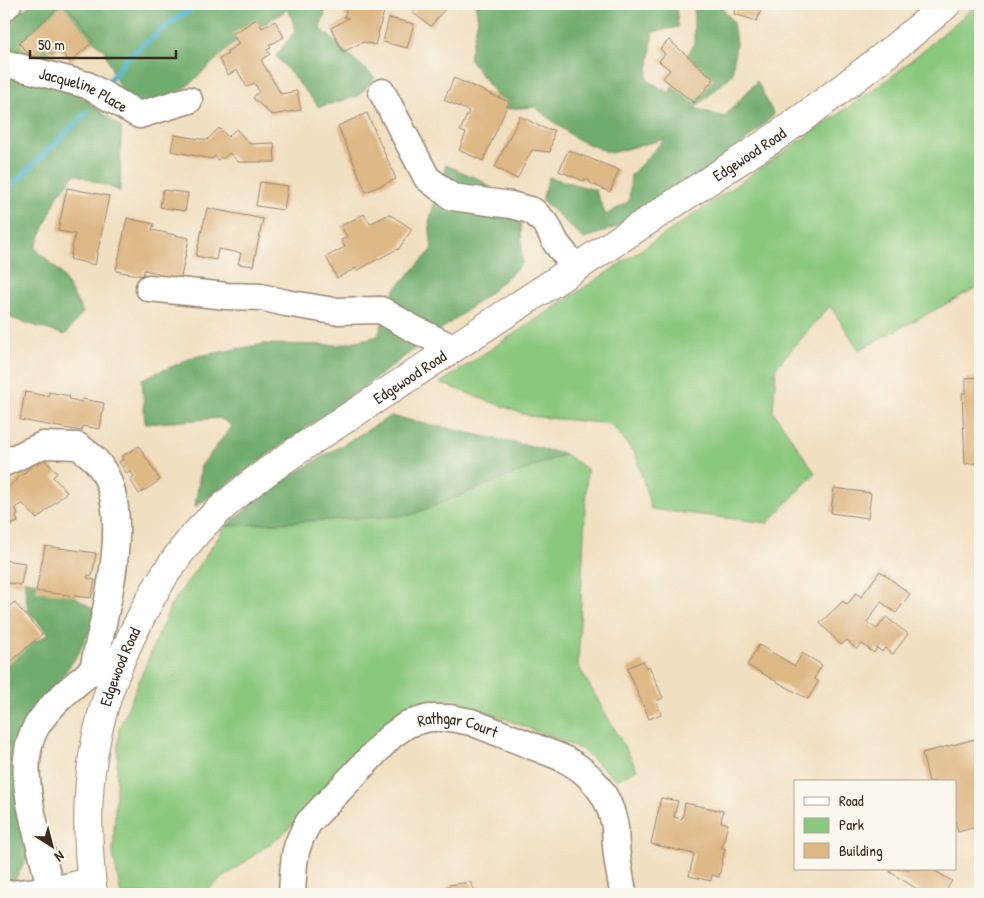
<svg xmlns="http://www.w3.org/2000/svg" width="984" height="898" viewBox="0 0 984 898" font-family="'Patrick Hand',sans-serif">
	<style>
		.green { fill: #8ac87e; stroke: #62794e }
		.forest { fill: #6fac6d; stroke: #556b46 }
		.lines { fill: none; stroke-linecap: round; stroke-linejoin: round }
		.stream { stroke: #50b5ce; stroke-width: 5.5 }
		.building { fill: #deb885 }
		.minor-casing { stroke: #968470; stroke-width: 29 }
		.major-casing { stroke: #968470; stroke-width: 30 }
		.minor { stroke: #fff; stroke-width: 26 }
		.major { stroke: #fff; stroke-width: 28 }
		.labels { text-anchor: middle; stroke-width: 5; stroke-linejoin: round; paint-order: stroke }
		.street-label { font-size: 16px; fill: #3b2a1e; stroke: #fbf7ec }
	</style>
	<rect width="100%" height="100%" fill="#fbf7ec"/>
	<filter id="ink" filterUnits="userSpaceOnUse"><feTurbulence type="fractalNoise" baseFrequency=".02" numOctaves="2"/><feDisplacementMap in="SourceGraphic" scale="10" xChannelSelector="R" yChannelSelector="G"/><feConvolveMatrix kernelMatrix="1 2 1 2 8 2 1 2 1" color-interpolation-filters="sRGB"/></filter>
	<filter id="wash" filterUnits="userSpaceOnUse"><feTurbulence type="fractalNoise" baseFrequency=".0096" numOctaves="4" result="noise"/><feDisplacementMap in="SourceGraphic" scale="20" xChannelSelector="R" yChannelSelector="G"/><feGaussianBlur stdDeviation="1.12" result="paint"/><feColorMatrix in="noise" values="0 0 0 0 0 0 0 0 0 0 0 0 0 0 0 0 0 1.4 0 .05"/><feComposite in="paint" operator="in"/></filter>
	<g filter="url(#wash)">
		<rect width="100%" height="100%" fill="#f1dfc1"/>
		<path class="green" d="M978,4h2v282l-121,64 -29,-44 -54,61 -3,44 42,62 -47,50 -117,-14 -15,-54 -25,-31 -82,-8 -89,-33 243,-161 206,-143z
			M565,454l22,15 -9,196 59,104 -20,11 -36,-31 -129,-51 -39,11 -30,18 -100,107 -82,60h-80l-8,-40 6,-125 51,-122 56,-81 185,-11z"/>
		<path class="forest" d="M31,4h297l-8,24 55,50 -17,18 -39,11 -43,-51 20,-26 -8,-21 -56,36 -61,56 -30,13 -20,-23 -17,-41 -31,-27 -38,52 34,12 52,40 -1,64 -45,-17 -17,21 -23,53 25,24 23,40 -18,23 -61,-19v-294l11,-5z
			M475,4h201l2,23 -25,5 -6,48 22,13 25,-50v-33l25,-6 14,18 3,21 -4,32 -37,33 29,9 33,-36 17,34 -43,39 -96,66 -51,19 -42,-39 7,-23 46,13 11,25 23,-14 2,-26 34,-36 -55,14 -34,-14 -41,-32 -29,2 -37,-51 9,-39z
			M446,165l35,15 40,32 1,52 -36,32 -117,87 -174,124 6,-41 31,-40 -12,-8 -75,6 -3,-45 52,-22 69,-13 76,1 39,-9 17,-47 37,-39 -3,-28z
			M391,416l174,38 -154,61 -185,11 56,-45z
			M24,580l40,9 35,24 -21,41 -38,53 -6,140 -24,41 -6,-11v-219l45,-24 -21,-23z"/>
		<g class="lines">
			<path class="stream" d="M107,84l20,-26 51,-41 23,-13
				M4,193l83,-81"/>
		</g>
		<g id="blocks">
			<path class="building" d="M348,4h38l-11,41 -12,-3 -20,10 -12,-24 18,-10 -5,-1z
				M420,4h29l-18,22 -18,-13z
				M737,4h26l-6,17 -23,-7z
				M62,5l32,36 -24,21 -11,-13 -7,6 -7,-8 -13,11 -13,-15z
				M389,18l25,6 -7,24 -24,-6z
				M257,19l5,9 13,-7 9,16 -12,7v-1l-3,1 2,4 -4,2 3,4 -9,6 20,34 16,-3 4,19 -29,5 -19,-17 6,-7 -5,-8 -7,4 -10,-17 -9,5 -9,-16 9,-5 -2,-2 13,-8 -7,-10z
				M669,40l45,39 -20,24 -31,-25 7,-8 -11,-9 6,-7 -5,-5z
				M454,78l55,24 -26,59 -24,-11 7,-17 -6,-2 9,-20 -25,-11z
				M367,113l29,66 -30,13 -28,-66z
				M520,116l23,12 11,2 -4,22 -18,-2 -15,29 -22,-12z
				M219,128l9,9 8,-8 14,15 24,-1 1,19h-36l-10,-9 -6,6 -2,-2 -3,3 -3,-4 -3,3 -41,-8 3,-16 33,5z
				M568,150l51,20 -9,22 -20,-9v-2l-5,-2 -1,2 -25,-10z
				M260,182l28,4 -4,24 -28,-4z
				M67,188l42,8 -14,69 -25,-6 5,-25 -17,-3z
				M163,190l25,3 -3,18 -25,-4z
				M207,208l56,11 -10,47 -15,-2 3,-11 -23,-4 -2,11 -20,-4z
				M364,214l6,10 19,-10 23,15 -14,21 -1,-1 -39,21 -2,-2 -19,10 -11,-21 19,-10 -4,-7 6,-3 -6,-11z
				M127,218l27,6 -2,6 37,8 -9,44 -22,-4 1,-5 -15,-3 -1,6 -27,-5z
				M980,377v86l-15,1 -3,-71h4v-15z
				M25,392l23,4 1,-4 21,4 -1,3 13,3 1,-3 21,4 -4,26 -17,-3 -1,5 -62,-11z
				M139,446l21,34 -21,14 -9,-15 4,-2 -3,-6 -4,3 -8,-12 4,-3 -2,-2z
				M42,457l15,16 -4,4 14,15 -30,27 -14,-15 -7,3 2,8 -2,1 2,6 -14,6v-39l4,-2z
				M834,488l37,5 -3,25 -37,-5z
				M45,546l51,7 -4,23 -4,-1 -1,3 8,2 -4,18 -55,-7z
				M4,560l21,3 -4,22 -17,-3z
				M880,571l30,23 -14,19 -15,-11 -14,20 10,7 9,-12 22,17 -15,20 -8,-6 -3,4 -5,-4 -3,5 -12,-9 -6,5 -9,-9 -6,5 -21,-22 23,-22 4,4 9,-12 5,4z
				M14,602l28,32 -38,34v-40l5,-4 -5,-7v-5z
				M759,645l36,21 7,-13 20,12 -8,14 5,2 -11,18 -61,-34z
				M643,661l3,7 3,-2 14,32 -7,3 5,13 -12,5 -22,-51z
				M975,739l5,21v47l-4,1 4,18 -22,6 -3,-11v-39h-26l-7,-29z
				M661,798l17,3 -4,16 8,2 3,-16 38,8 -2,11 7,2 -6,24h3l-6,29 -7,-2 -1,6 -22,-5 5,-22 -43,-10z
				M892,869h40l20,12 -7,11 4,2h-24l-35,-22z
				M470,882l7,12h-33l5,-9z"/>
		</g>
	</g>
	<g filter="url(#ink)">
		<use href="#blocks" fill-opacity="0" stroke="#968470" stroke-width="1"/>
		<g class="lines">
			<g class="minor-casing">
				<g id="minor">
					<path d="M4,8l4,-4"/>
					<path id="s1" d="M4,63l83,22 52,30 50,-15"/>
					<path d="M382,92l45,86 25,19 59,8 22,6 14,14 9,18 19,24"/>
					<path d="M149,288l78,8 34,1 25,6 48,8 47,-1 29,17 43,21"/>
					<path d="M4,463l39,-18 35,1c6,5 13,9 18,15 42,47 7,154 -3,209"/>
					<path d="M50,889c-8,-46 -38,-117 -15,-160 14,-26 48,-51 71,-69"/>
					<path d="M11,894l50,-6 30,-7"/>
					<path id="s2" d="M292,894c2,-30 0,-45 17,-72l82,-86 17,-12 21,-6h21l21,4 89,35c27,12 48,35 54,65 2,7 1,16 2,23 1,16 4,31 7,46"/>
				</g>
			</g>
			<g class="major-casing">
				<g id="major">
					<path id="s3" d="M93,894c-13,-103 -1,-182 47,-275 15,-31 35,-62 58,-88 29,-31 62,-55 97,-79l482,-316c59,-42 115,-85 170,-132"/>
				</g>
			</g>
			<use href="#minor" class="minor"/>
			<use href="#major" class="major"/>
		</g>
	</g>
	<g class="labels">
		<g class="street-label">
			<text dy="6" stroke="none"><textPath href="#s1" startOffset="84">Jacqueline Place</textPath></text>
			<text dy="6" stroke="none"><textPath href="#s3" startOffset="1058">Edgewood Road</textPath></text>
			<text dy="6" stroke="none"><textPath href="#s3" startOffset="652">Edgewood Road</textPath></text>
			<text dy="6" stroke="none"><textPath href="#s3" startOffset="232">Edgewood Road</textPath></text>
			<text dy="6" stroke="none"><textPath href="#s2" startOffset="266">Rathgar Court</textPath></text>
		</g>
	</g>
	<rect width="984" height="898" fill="none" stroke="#fbf7ec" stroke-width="20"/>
	<rect x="794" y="780" width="162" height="90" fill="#fbf7ec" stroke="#aea59a"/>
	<rect x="804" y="797" width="25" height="8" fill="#ffffff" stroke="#aea59a"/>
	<text x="839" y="806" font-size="15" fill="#3b2a1e">Road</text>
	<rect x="804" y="818" width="25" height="15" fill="#8ac87e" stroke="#aea59a"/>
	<text x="839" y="830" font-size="15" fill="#3b2a1e">Park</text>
	<rect x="804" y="843" width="25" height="15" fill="#deb885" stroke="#aea59a"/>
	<text x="839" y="856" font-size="15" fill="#3b2a1e">Building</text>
	<g transform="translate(52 846) rotate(144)" stroke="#fbf7ec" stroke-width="4" paint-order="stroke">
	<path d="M0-4L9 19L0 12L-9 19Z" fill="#3b2a1e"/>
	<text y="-8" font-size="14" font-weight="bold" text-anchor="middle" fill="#3b2a1e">N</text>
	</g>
	<path d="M30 50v8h146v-8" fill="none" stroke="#3b2a1e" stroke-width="2.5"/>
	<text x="38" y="50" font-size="15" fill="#3b2a1e" stroke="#fbf7ec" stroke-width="4" paint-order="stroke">50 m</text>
</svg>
